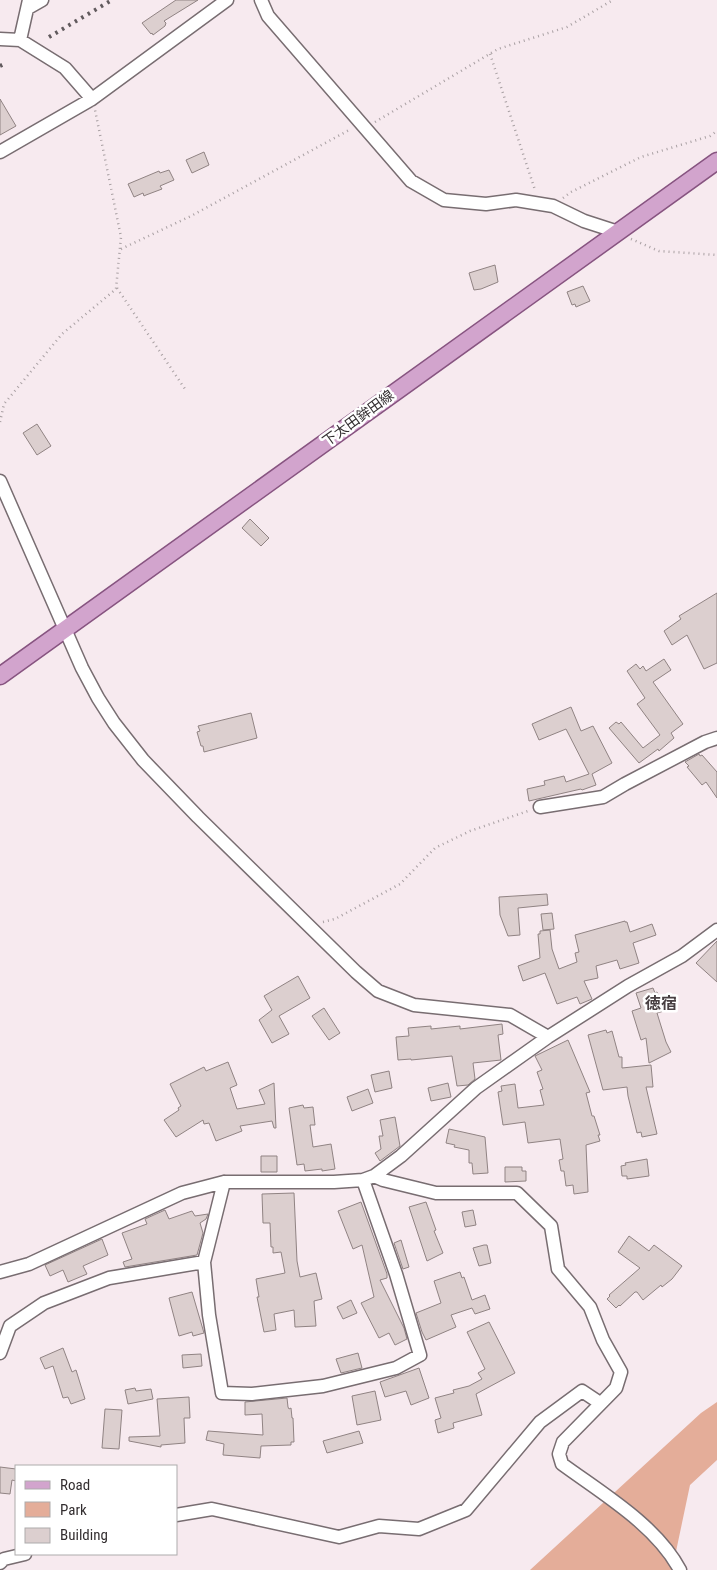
<svg xmlns="http://www.w3.org/2000/svg" width="717" height="1570" viewBox="0 0 717 1570" font-family="'Roboto Condensed','Noto Sans JP',sans-serif">
	<style>
		.green { fill: #e4ad99 }
		.building { fill: #dccfcf; stroke: #908383 }
		.lines { fill: none; stroke-linecap: round; stroke-linejoin: round }
		.minor-casing { stroke: #786d71; stroke-width: 15 }
		.major-casing { stroke: #875480; stroke-width: 19 }
		.path { stroke: #a9a0a3; stroke-width: 2.5; stroke-dasharray: 1 4; stroke-linecap: butt }
		.minor { stroke: #fff; stroke-width: 12 }
		.major { stroke: #d2a4cd; stroke-width: 16 }
		.rail { stroke: #615a5d; stroke-width: 4; stroke-dasharray: 2.5 5; stroke-linecap: butt }
		.labels { text-anchor: middle; stroke-width: 5; stroke-linejoin: round; paint-order: stroke }
		.street-label { font-size: 14px; fill: #332e30; stroke: #fff }
		.quarter-label { font-size: 16px; font-weight: bold; fill: #483f42; stroke: #fff }
	</style>
	<rect width="100%" height="100%" fill="#f7eaef"/>
	<path class="green" d="M717,1402v58l-27,25 -16,76v9h-144l171,-157z"/>
	<path class="building" d="M176,0h22l-34,21 2,2 -1,3 -12,9 -1,-2 -1,1 -9,-11z
		M0,99l16,27 -16,9z
		M204,152l5,13 -17,8 -6,-13z
		M169,170l5,10 -14,6 2,3 -16,6 -2,1 -1,-3 -9,4 -6,-13 31,-13 1,2z
		M495,265l3,17 -17,7 -7,1 -5,-17z
		M583,286l7,15 -14,6 -1,-3 -3,1 -5,-13z
		M37,424l14,22 -14,9 -14,-22z
		M250,519l19,19 -8,8 -19,-18z
		M717,593v70l-13,6 -17,-34 -15,10 -8,-14 17,-12 -2,-3z
		M664,659l7,11 -18,12 30,42 -12,9 3,5 -15,13 -1,-2 -19,14 -30,-35 7,-6 3,2 2,-2 22,26 17,-13 -23,-31 8,-6 -18,-27 9,-7 4,5 3,-3 3,5z
		M571,707l10,24 12,-5 19,37 -20,11 4,11 -14,5 -1,-1 -52,12 -2,-12 18,-4 -1,-4 20,-5 2,6 23,-8 -23,-45 -27,11 -7,-16z
		M251,713l6,25 -53,14 -1,-6h-2l-4,-14 3,-1 -2,-5z
		M699,754l1,2 2,-1 15,17v26l-11,-16 -4,3 -15,-18 2,-1 -4,-4z
		M547,894l1,11 -30,3 2,27 -12,1 -8,-21 -1,-18z
		M552,913l2,16 -11,1 -2,-16z
		M625,921v1h2l3,10 22,-8 4,11 -23,8 6,20 -19,6 -3,-9 -21,6 2,12 -14,3 8,18 -12,5 -3,-7 -20,7 -12,-31 -22,8 -5,-15 22,-8 -2,-24h2v-3l10,-1 2,19 7,20 18,-7 -2,-9 4,-1 -4,-17z
		M717,941v41l-21,-19z
		M298,976l12,22 -31,18 10,18 -17,9 -13,-23 13,-10 -8,-14z
		M653,988l2,5 2,-1 7,19 -7,2 9,29 5,10 -22,11 -3,-25 -5,2 -9,-29 9,-3 -5,-15z
		M324,1008l16,25 -11,7 -17,-24z
		M502,1024l1,10 -5,1 3,25 -28,3 2,16 -7,6 -11,1 -5,-30 -41,4v-1l-13,1 -2,-23 13,-1 -1,-8 23,-2v3l29,-3v3z
		M606,1030l1,3 5,-2 7,26h3v11l29,-3 2,22h-7l11,47 -15,3 -1,-5 -4,1 -9,-37 -1,-9 -24,3 -15,-55z
		M568,1040l22,52 -4,1 6,23h2l6,19h-2l2,6 -14,4 2,47 -14,2 -1,-9 -7,1 -2,-15h-3l-2,-11 4,-1 -3,-20 -32,4 -3,-21 -22,3 -5,-33 4,-1 -1,-5 14,-2 3,24 26,-3 -4,-15 3,-1 -6,-17 5,-2 -7,-14z
		M228,1062l9,23 -7,3 7,21 28,-5 -6,-14 15,-7 2,45h-2l-2,-7 -32,5 2,5 -26,10 -7,-18 -5,1 -1,-4 -27,17 -12,-17 15,-10 -1,-2 3,-2 -11,-22 34,-17 2,4z
		M389,1071l3,17 -17,4 -4,-17z
		M448,1083l3,14 -20,4 -3,-13z
		M368,1089l5,14 -21,8 -5,-14z
		M303,1105l1,3 9,-1 2,18h-5l3,22 18,-3 4,25 -13,2v-2l-17,2 -1,-7 -7,1 -8,-57z
		M395,1117l5,29 -20,15 -5,-8 6,-4 -2,-13h4l-3,-16z
		M449,1129l36,8 3,36 -15,1 -1,-11h-3v-13l-15,-3 1,-2 -9,-2z
		M261,1156h16v16h-16z
		M647,1159l2,17 -22,3v-3h-5l-1,-10 5,-1 -1,-2z
		M505,1167h17v4h4v10l-21,1z
		M294,1193l3,68 3,16 16,-4 6,26 -8,2 2,25 -21,1 -1,-17 -20,4 2,16 -12,2 -7,-35h2l-3,-18 29,-6 -4,-21 -8,1v-6h-2l-1,-24h-7l-1,-29z
		M361,1202l26,72v4l-7,2 24,48 3,11 -12,6 -6,-12 -10,5 -18,-35 13,-6 -12,-52 -9,4 -15,-38z
		M426,1202l10,28 -2,1 9,22 -16,8 -18,-54z
		M165,1210l4,9 23,-8 3,5 13,-2 -2,5 -6,4 3,10 -6,22 -72,12 -2,-5 9,-3 -10,-26 25,-9 -2,-5z
		M473,1210l3,15 -11,2 -3,-15z
		M629,1236l20,15 5,-6 28,21 -10,13 -10,8 -1,-2 -18,15 -6,-8h-2l-15,14 -1,-1 -3,3 -9,-9 3,-3 -1,-1 31,-27 -22,-16z
		M102,1239l6,16 -25,11 4,8 -19,8 -5,-12 -13,6 -5,-11z
		M401,1240l8,27 -6,2 -9,-26z
		M484,1245h3l4,18 -12,3 -6,-18z
		M460,1272l2,6 2,-1 8,23 13,-5 5,14 -15,5 -3,-6 -21,7 5,12 -30,13 -4,-8 -6,-19 25,-10 -7,-22z
		M192,1292l12,41 -11,3 -1,-4 -13,4 -10,-38z
		M351,1300l6,13 -14,6 -6,-12z
		M489,1322l26,51 -39,21 6,21 -29,8 1,5 -16,5 -3,-13 6,-2 -6,-20 19,-5 -1,-3 16,-4 13,-7 -4,-6 7,-4 -18,-37z
		M63,1348l9,24 4,-2 9,29 -14,5 -3,-7 -5,1 -10,-32 -8,3 -5,-11z
		M358,1353l4,15 -21,5 -5,-14z
		M201,1354l1,12 -19,2 -1,-13z
		M419,1368l10,30 -18,7 -5,-14 -21,6 -5,-15z
		M135,1388l1,3 15,-2 2,10 -25,5 -3,-14z
		M375,1391l6,29 -24,5 -5,-29z
		M189,1397l1,21h-6l1,25 -24,2v2l-32,-6v-4l31,-1 -3,-37z
		M287,1398l1,9 1,2 2,-1 1,10h1l1,24h-3v3l-30,1 -1,12 -37,-3 1,-11 -18,-4 2,-9 55,4 -1,-21 -17,1v-13z
		M105,1409l17,1 -3,39 -17,-1z
		M359,1431l4,12 -36,10 -4,-12z
		M0,1467l16,2v12l-4,-1 -2,14 -10,-1z"/>
	<g class="lines">
		<g class="minor-casing">
			<path id="minor" d="M261,0l7,16 143,165 33,19 42,4 30,-4 37,6 31,15 34,11
				M28,8l14,-8
				M0,39l20,1 45,28 27,31
				M20,40l9,-40
				M0,152l92,-53 135,-99
				M0,481l82,187 16,30 16,25 29,37 55,57 158,155 22,19 36,14 96,10 38,22
				M540,807l63,-10 22,-13 80,-42 12,-4
				M374,1176l9,4 53,13h81l34,33 7,43 32,38 13,33 18,32 -5,16 -53,54 -4,12 3,10c41,30 94,61 118,106
				M224,1182l-20,80 5,53 13,78 30,1 71,-8 73,-18 24,-13 -24,-81 -33,-94
				M0,1272l29,-8 153,-71 42,-11h110l29,-2 11,-4 27,-20 75,-68 72,-51 80,-51 54,-30 35,-26
				M0,1353l10,-27 34,-23 65,-25 95,-16
				M176,1515l36,-6 127,28 40,-11 40,3 47,-19 74,-88 42,-31 18,12
				M0,1563l4,-4 21,-5"/>
		</g>
		<g class="major-casing">
			<path id="major" d="M0,676l717,-515"/>
		</g>
		<path class="path" d="M490,54l45,136
			M375,122l123,-73 69,-22 46,-27
			M563,198l8,-6 70,-35 69,-21 7,-5
			M631,239l28,12 58,4
			M121,249l70,-33 160,-87
			M117,288l68,101
			M0,422l4,-18 58,-70 54,-45 5,-52 -26,-127
			M323,922l12,-3 65,-35 35,-36 35,-17 58,-20"/>
		<use href="#minor" class="minor"/>
		<use href="#major" class="major"/>
		<path class="rail" d="M49,37l63,-37
			M0,66l4,-2"/>
	</g>
	<g class="labels">
		<g class="street-label">
			<text transform="translate(358 418) rotate(-36)" y="5">下太田鉾田線</text>
		</g>
		<g class="quarter-label">
			<text x="661" y="1009">徳宿</text>
		</g>
	</g>
	<rect x="15" y="1465" width="162" height="90" fill="#ffffff" stroke="#adabac"/>
	<rect x="25" y="1481" width="25" height="8" fill="#d2a4cd" stroke="#adabac"/>
	<text x="60" y="1490" font-size="15" fill="#332e30">Road</text>
	<rect x="25" y="1502" width="25" height="15" fill="#e4ad99" stroke="#adabac"/>
	<text x="60" y="1515" font-size="15" fill="#332e30">Park</text>
	<rect x="25" y="1528" width="25" height="15" fill="#dccfcf" stroke="#adabac"/>
	<text x="60" y="1540" font-size="15" fill="#332e30">Building</text>
</svg>
